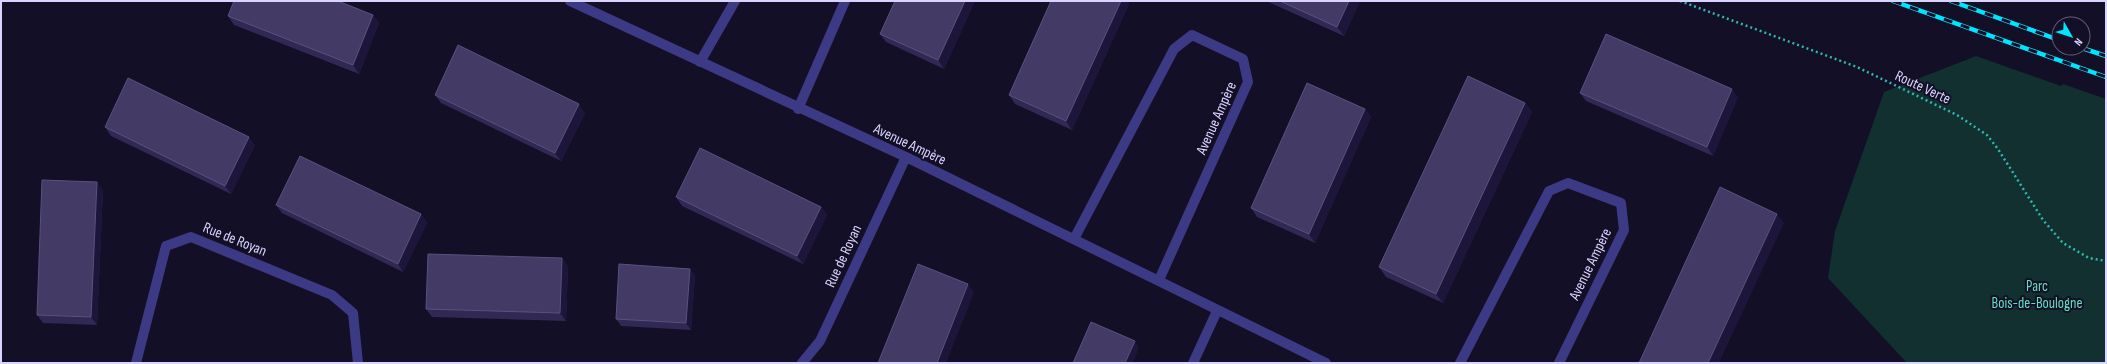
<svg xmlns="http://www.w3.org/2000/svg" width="2107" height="364" viewBox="0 0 2107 364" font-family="'Sofia Sans Condensed',sans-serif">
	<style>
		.green { fill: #12302f }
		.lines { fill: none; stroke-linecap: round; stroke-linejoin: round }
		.path { stroke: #2fb8b0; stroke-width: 2.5; stroke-dasharray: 2 3; stroke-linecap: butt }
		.minor { stroke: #3d3a85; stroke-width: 10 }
		.rail-casing { stroke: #00e5ff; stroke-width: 4.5 }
		.rail { stroke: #130f26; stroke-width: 3; stroke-dasharray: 9; stroke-linecap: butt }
		.wall { fill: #312854 }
		.shaded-wall { fill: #1d163a }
		.building { fill: #433a66; stroke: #5a527e }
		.labels { text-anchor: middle; stroke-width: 4; stroke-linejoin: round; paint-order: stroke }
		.street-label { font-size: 15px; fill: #d9d4ff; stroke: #130f26 }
		.park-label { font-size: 15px; fill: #5fe0c0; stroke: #130f26 }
	</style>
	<rect width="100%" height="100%" fill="#130f26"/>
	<path class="green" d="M1976,56l85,30 2,-2 43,15v264h-199l-79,-85 7,-47 49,-139z"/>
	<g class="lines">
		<path class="path" d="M1680,1l177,66 100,48 30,20 11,14 45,71 20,23 26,15 17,3"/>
		<path class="minor" d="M570,1l336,156 420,206
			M700,62l35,-61
			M798,109l47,-108
			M1074,239l100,-190 18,-14 51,24 5,23 -89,198
			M136,363l30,-117 25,-9 141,58 21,18 5,50
			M802,363l18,-22 86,-184
			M1193,363l24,-52
			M1460,363l89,-172 19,-8 53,20 3,27 -65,133"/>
		<g class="rail-casing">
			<path id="rail" d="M1893,1l213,76
				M1951,1l108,39
				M2082,48l24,8"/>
		</g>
		<use href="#rail" class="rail"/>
	</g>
	<path class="wall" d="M975,1l-31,68 -58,-27 -6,-8z
		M1051,1h76l2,3 -57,126 -57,-26 -6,-9z
		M1266,1h94l-16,35z
		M373,15l6,8 -20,51 -125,-49 -6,-9z
		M1580,93l158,4 -25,59 -127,-55z
		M435,95l150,18 -24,48 -120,-58z
		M1525,103l7,9 -89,191 -57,-26 -7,-10z
		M1365,109l6,8 -56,126 -58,-26 -6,-9z
		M105,127l150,18 -24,49 -120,-58z
		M103,190l-6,135 -54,-2 -6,-8z
		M676,197l145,10 6,8 -24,49 -121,-58z
		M276,205l145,9 6,9 -24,49 -121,-59z
		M562,258l6,9 -2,54 -134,-4 -6,-8z
		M695,275l-4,55 -70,-4 -5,-7z"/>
	<path class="shaded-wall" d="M965,1h10l-31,68 -6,-9z
		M1121,1h6l2,3 -57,126 -6,-9z
		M1349,1h11l-16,35 -7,-9z
		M373,15l6,8 -20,51 -6,-9z
		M1732,89l6,8 -25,59 -6,-9z
		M1525,103l7,9 -89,191 -7,-9z
		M579,104l6,9 -24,48 -6,-8z
		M1365,109l6,8 -56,126 -6,-9z
		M249,137l6,8 -24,49 -6,-8z
		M97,182l6,8 -6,135 -6,-8z
		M821,207l6,8 -24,49 -6,-8z
		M421,214l6,9 -24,49 -5,-8z
		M1777,214l7,9 -65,140h-11z
		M562,258l6,9 -2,54 -6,-8z
		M690,269l5,6 -4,55 -5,-7z
		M968,284l6,9 -28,70h-9z
		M1135,341l4,7 -6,15h-8z"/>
	<path class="building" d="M234,1h104l35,14 -20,50 -125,-49z
		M895,1h70l-27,59 -58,-26z
		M1051,1h70l-55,120 -57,-26z
		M1280,1h69l-12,26z
		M1606,34l126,55 -25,58 -127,-54z
		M458,45l121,59 -24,49 -120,-58z
		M1468,76l57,27 -89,191 -57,-27z
		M128,78l121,59 -24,49 -120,-59z
		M1307,83l58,26 -56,125 -58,-26z
		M700,148l121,59 -24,49 -121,-59z
		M300,156l121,58 -23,50 -122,-59z
		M42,180l55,2 -6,135 -54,-2z
		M1720,187l57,27 -69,149h-69z
		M428,254l134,4 -2,55 -134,-4z
		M619,264l71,5 -4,54 -70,-4z
		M918,264l50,20 -31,79h-59z
		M1091,322l44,19 -10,22h-52z"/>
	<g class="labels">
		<g class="street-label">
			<text transform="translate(1923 87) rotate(25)" y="5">Route Verte</text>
			<text transform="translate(1216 118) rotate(-66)" y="5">Avenue Ampère</text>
			<text transform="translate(910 144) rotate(25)" y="5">Avenue Ampère</text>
			<text transform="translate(235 239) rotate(22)" y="5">Rue de Royan</text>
			<text transform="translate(843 256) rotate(-65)" y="5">Rue de Royan</text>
			<text transform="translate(1590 264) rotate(-64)" y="5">Avenue Ampère</text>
		</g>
		<g class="park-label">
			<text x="2037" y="291">Parc<tspan x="2037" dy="17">Bois-de-Boulogne</tspan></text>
		</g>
	</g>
	<rect width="2107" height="364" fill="none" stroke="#d9d4ff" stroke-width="4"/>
	<g transform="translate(2071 36) rotate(129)"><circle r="19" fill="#130f26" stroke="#625e7d"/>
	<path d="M0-3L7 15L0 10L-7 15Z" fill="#00e5ff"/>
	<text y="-6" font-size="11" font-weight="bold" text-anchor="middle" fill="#d9d4ff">N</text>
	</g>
</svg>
